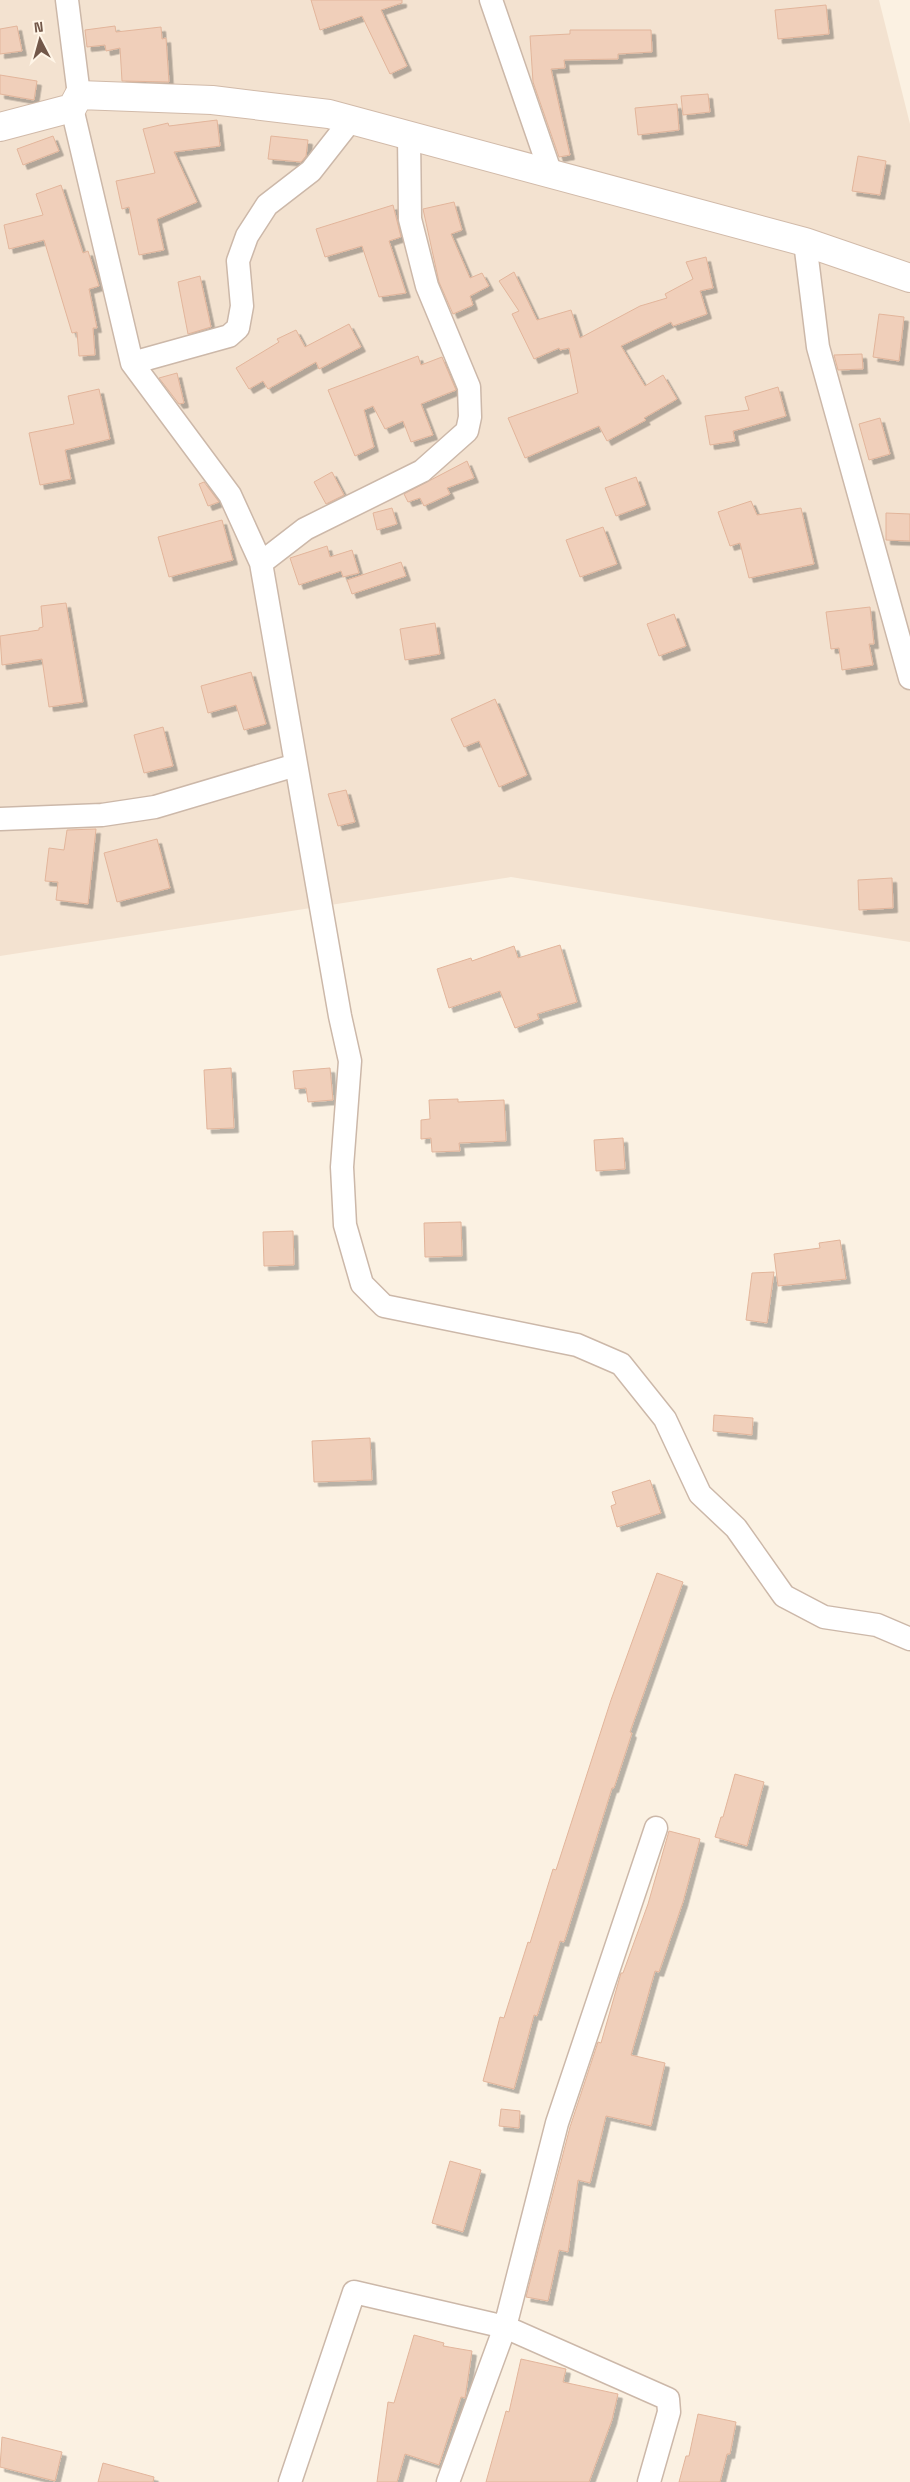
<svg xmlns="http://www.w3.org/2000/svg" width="910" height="2482" viewBox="0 0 910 2482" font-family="'Space Grotesk',sans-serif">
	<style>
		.residential { fill: #f3e2d0 }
		.building { fill: #f0cfba; stroke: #e2b59b; filter: url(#shadow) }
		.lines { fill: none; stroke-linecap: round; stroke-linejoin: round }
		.street-casing { stroke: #ccb8a9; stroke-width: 25 }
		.secondary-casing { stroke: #d1baa9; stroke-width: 30 }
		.street { stroke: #fff; stroke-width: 22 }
		.secondary { stroke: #fff; stroke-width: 28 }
	</style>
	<defs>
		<filter id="shadow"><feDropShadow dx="4.5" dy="4.5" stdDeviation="0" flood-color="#0004"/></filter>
	</defs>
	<rect width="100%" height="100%" fill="#fbf1e2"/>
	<path class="residential" d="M0,0h879l31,124v818l-399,-65 -511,79z"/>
	<path class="building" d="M311,0h91v3l-21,7 26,56 -17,8 -28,-58 -42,14z
		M826,5l3,29 -51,5 -3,-29z
		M17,26l5,25 -22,3v-25z
		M115,26l1,6 45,-5 1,12 4,-1 3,44 -47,-1 -2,-33 -14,3 -1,-6 -18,2 -2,-17z
		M570,30h81l1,22 -34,2v5l-54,1 1,8 -14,1 19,86 -11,2 -26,-75 -3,-46 40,-2z
		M0,75l37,6 -3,19 -34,-6z
		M708,94l2,18 -27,3 -2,-19z
		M677,104l2,26 -41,5 -3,-27z
		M217,120l3,26 -46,6 23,50 -40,17 7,31 -25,5 -10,-48 -7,2 -6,-28 39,-8 -12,-44 25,-6 1,3z
		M53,136l6,15 -36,14 -6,-16z
		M271,136l37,4 -2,16 -5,6 -33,-3z
		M858,156l28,5 -6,34 -28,-4z
		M61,185l22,68 5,-2 11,35 -10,3 8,39h-4l2,27 -16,1 -2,-24 -5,1 -28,-93 -35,9 -5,-24 39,-10 -7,-21z
		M454,202l8,28 -11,4 19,44 12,-5 7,13 -19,10 3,9 -20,9 -14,-32 -16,-73z
		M393,205l8,32 -12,4 17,52 -27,4 -17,-51 -37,11 -9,-28z
		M706,257l7,31 -13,3 7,23 -34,12 -2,-4 -50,24 24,40 18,-11 14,24 -33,19 2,2 -39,21 -8,-15 -74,32 -17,-40 70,-25 -9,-45 -9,2 -1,-2 -25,11 -22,-45 7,-3 -20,-30 15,-9 23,48 34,-10 9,28 60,-32 27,-8 -2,-4 28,-15 -7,-17z
		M200,276l11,51 -23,7 -10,-52z
		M879,314l25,3 -5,44 -26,-4z
		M349,324l12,23 -42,22 -3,-7 -48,27 -5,-8 -14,8 -13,-21 43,-26 -2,-3 19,-9 9,17z
		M862,354l1,15 -25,1 -4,-15z
		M418,356l3,9 21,-8 14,33 -35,14 12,31 -22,7 -8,-21 -18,8 -12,-23 -9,4 10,37 -19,9 -27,-66z
		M177,373l7,30 -5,1 -20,-26z
		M778,387l8,29 -53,15 2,10 -25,4 -5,-29 44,-6 -4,-13z
		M99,389l11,50 -45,11 6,29 -31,6 -11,-52 45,-9 -6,-28z
		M880,418l10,36 -21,6 -10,-36z
		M467,461l7,17 -27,10 3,6 -26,12 -4,-8 -12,4 -4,-8z
		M332,472l12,23 -18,9 -12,-22z
		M636,477l10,28 -30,11 -11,-28z
		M204,482l15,20 -11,4 -9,-22z
		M751,501l6,14 44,-7 13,56 -65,14 -9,-35 -10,3 -12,-34z
		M392,508l5,16 -20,6 -4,-17z
		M886,513l24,1v27l-24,-1z
		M222,520l11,40 -64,17 -11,-40z
		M603,527l14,37 -37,13 -14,-37z
		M327,546l3,11 22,-7 7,23 -16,4 -2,-6 -42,14 -9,-27z
		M401,562l5,14 -54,18 -5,-14z
		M66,603l17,99 -34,5 -7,-48 -40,6 -2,-29 39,-6v-2l4,-1 -2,-21z
		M870,607l4,37h-5l4,21 -31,5 -3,-22 -8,1 -5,-37z
		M674,614l12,32 -27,10 -12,-32z
		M435,623l5,31 -35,6 -5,-31z
		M251,672l15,52 -22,6 -8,-25 -28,8 -7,-27z
		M495,699l32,76 -28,12 -20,-46 -15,6 -13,-28z
		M163,727l10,39 -29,7 -10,-38z
		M346,790l9,32 -17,4 -10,-32z
		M96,829l-8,75 -32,-4 2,-18 -13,-1 4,-33 15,2 3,-20z
		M157,839l13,49 -53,14 -13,-49z
		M892,878l1,30 -34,2 -1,-30z
		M560,945l17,57 -40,12 2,5 -24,9 -15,-37 -51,17 -12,-39 34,-11 1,3 42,-15 4,12z
		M231,1068l3,60 -27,1 -3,-59z
		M330,1068l3,32 -25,2 -2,-14 -11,1 -2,-18z
		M458,1099v3l46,-2 2,41 -47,2 1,8 -28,1 -1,-14 -10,1v-19l9,-1 -1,-19z
		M623,1138l2,31 -29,2 -2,-31z
		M461,1222l1,34 -37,1 -1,-34z
		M293,1231l1,34 -30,1 -1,-34z
		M840,1240l6,39 -68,7 -4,-32 46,-6 -1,-5z
		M774,1272l-7,51 -21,-3 6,-47z
		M714,1415l39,3 -1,17 -39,-4z
		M370,1438l2,42 -58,2 -2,-41z
		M650,1480l11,33 -44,14 -6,-21 5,-2 -4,-12z
		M657,1573l26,9 -53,150 2,1 -18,55h-2l-48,154 -4,-1 -23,75 -3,-1 -20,74 -31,-8 17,-64 4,1 24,-76 2,1 23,-74 3,1 55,-170z
		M735,1774l29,8 -17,64 -32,-9 6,-20h2z
		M669,1831l31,8 -17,63 -24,70 -4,-1 -24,84 34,8 -14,63 -45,-10 -16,67 -12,-3 -10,72 -9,-2 -11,51 -22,-4 44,-170 28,-85 3,1 20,-70h2l25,-69z
		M501,2109l19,2 -1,17 -20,-2z
		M450,2161l31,9 -18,62 -31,-9z
		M414,2335l30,8 -1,3 29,5 -7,47 -4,-1 -22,68 -34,-11 -8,28h-20l11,-80 6,1z
		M521,2359l45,10 -3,13 55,12 -6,26 -23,62h-103l20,-71 3,1z
		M698,2414l38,8 -6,32h-3l-7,28h-41l7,-26h3z
		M2,2437l60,15 -7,29 -55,-14z
		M103,2463l51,14 -1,5h-55z"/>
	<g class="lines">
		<g class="street-casing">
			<path id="street" d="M67,0l12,95
				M491,0l60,174
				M72,108l60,255 98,132 31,68 79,453 10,45 -8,106 3,58 17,59 22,22 193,39 44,19 44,55 35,75 36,34 48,68 40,21 53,8 33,14
				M805,242l13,105 92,331
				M132,363l97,-27 9,-8 4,-22 -4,-45 9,-25 20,-31 44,-34 40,-51
				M261,563l44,-34 117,-58 45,-40 3,-14 -1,-30 -42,-101 -17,-67 -1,-83
				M0,819l102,-4 53,-8 141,-42
				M290,2482l64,-190 151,35 163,72 1,13 -20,70
				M448,2482l57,-155 52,-204 99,-295"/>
		</g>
		<g class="secondary-casing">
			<path id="secondary" d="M0,127l72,-19 7,-13 133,5 117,14 476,128 105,36"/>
		</g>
		<use href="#street" class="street"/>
		<use href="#secondary" class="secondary"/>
	</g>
	<g transform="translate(40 40) rotate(354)" stroke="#fff5e7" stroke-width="4" paint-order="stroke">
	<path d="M0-4L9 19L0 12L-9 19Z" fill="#725749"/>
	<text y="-8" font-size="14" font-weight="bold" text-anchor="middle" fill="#725749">N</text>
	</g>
</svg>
